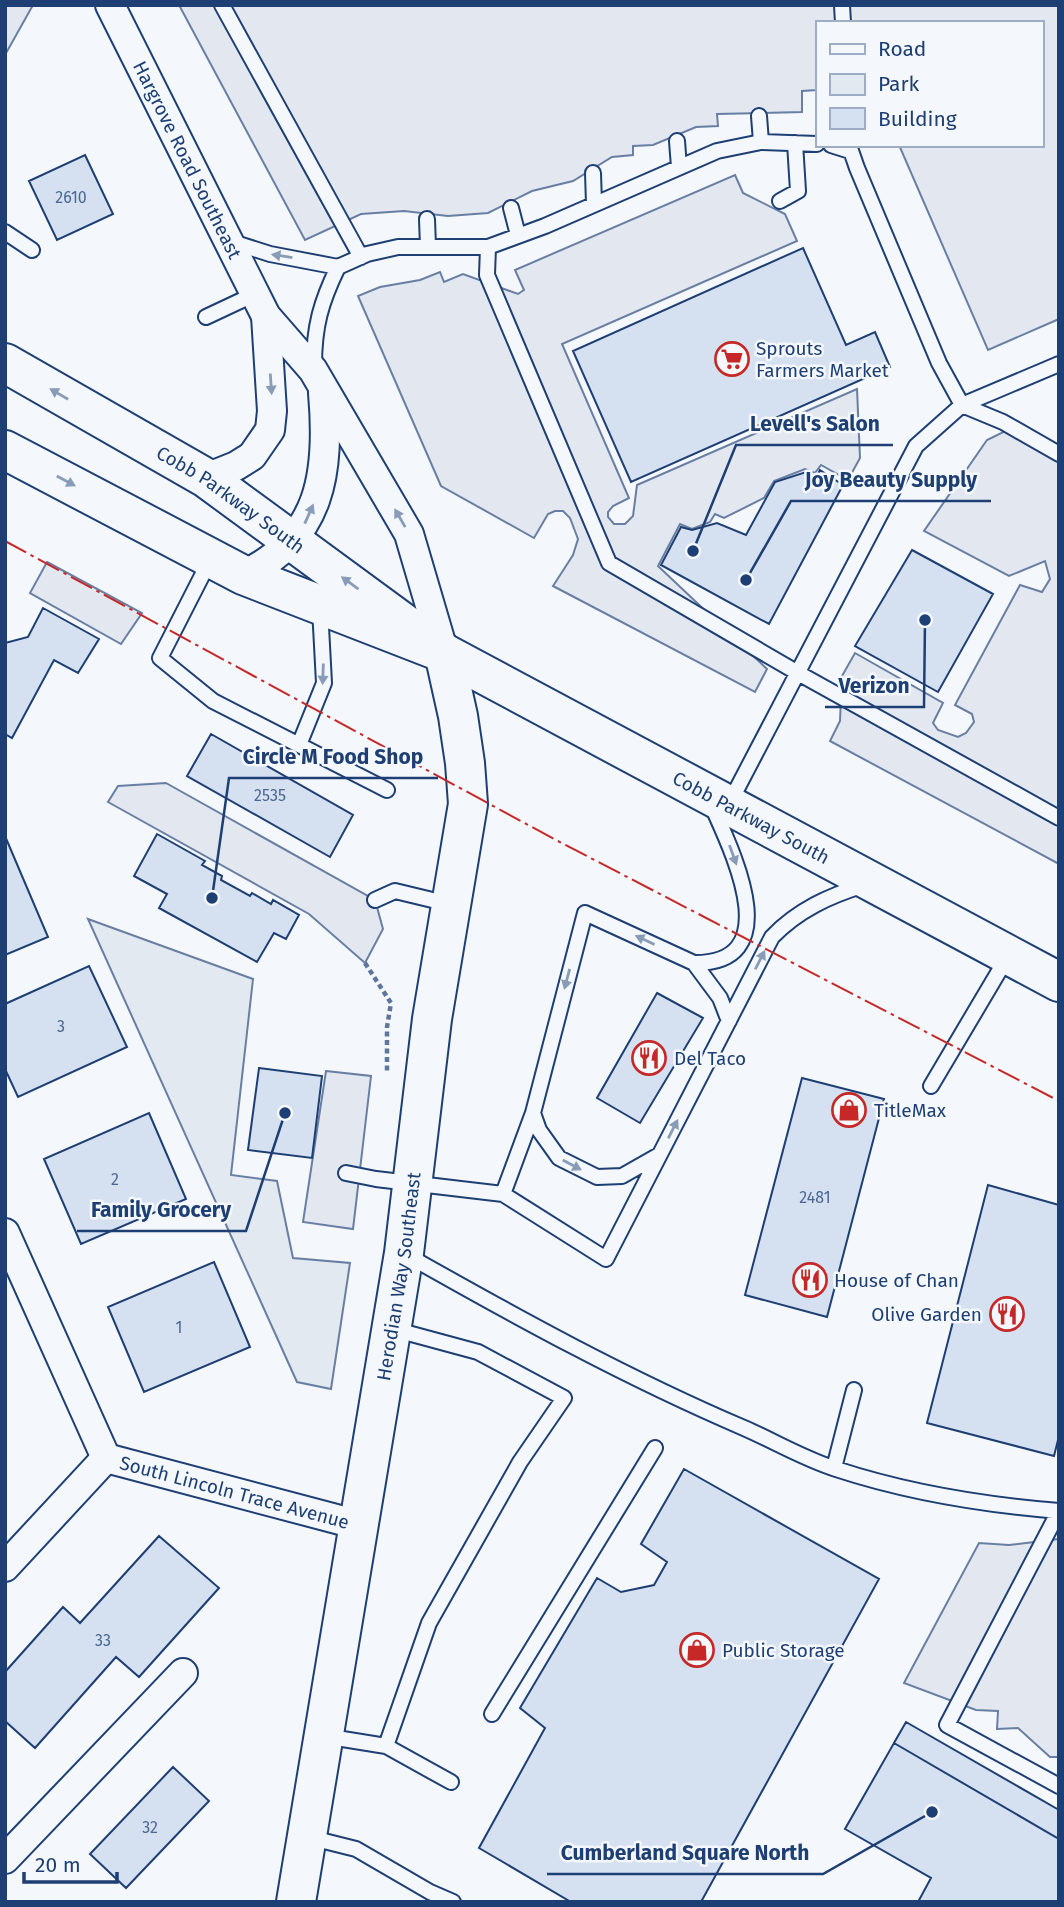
<svg xmlns="http://www.w3.org/2000/svg" width="1064" height="1907" viewBox="0 0 1064 1907" font-family="'Fira Sans',sans-serif">
	<style>
		.green { fill: #e3e9f0; stroke: #687fa3; stroke-width: 2 }
		.parking { fill: #e3e8f0; stroke: #687fa3; stroke-width: 2 }
		.building { fill: #d5e0f0; stroke: #1d3f73; stroke-width: 2 }
		.lines { fill: none; stroke-linecap: round; stroke-linejoin: round }
		.lane-casing { stroke: #1d3f73; stroke-width: 18 }
		.street-casing { stroke: #1d3f73; stroke-width: 32 }
		.secondary-casing { stroke: #1d3f73; stroke-width: 42 }
		.primary-casing { stroke: #1d3f73; stroke-width: 42 }
		.path { stroke: #5e769c; stroke-width: 4.5; stroke-dasharray: 5 3.5; stroke-linecap: butt }
		.lane { stroke: #f4f7fb; stroke-width: 14 }
		.street { stroke: #f4f7fb; stroke-width: 28 }
		.secondary { stroke: #f4f7fb; stroke-width: 38 }
		.primary { stroke: #f4f7fb; stroke-width: 38 }
		.power { stroke: #c62828; stroke-width: 2; stroke-dasharray: 24 5 3.5 5; stroke-linecap: butt }
		.oneway { fill: #889bb7 }
		.labels { text-anchor: middle; stroke-width: 5; stroke-linejoin: round; paint-order: stroke }
		.number-label { font-size: 16px; fill: #4b6792 }
		.street-label { font-size: 19px; fill: #1d3f73; stroke: #f4f7fb }
		.poi-label { font-size: 19px; fill: #1d3f73; stroke: #f4f7fb; text-anchor: start }
		.leader { fill: none; stroke: #1d3f73; stroke-width: 2.5 }
		.callout-dot { fill: #1d3f73; stroke: #f4f7fb; stroke-width: 2.5 }
		.callout-label { font-size: 21px; text-anchor: middle; font-weight: bold; fill: #1d3f73; stroke: #f4f7fb; stroke-width: 5; stroke-linejoin: round; paint-order: stroke }
	</style>
	<rect width="100%" height="100%" fill="#f4f7fb"/>
	<path class="green" d="M88,919l165,60 -22,196 46,6 16,77 57,5 -19,126 -34,-7z"/>
	<path class="parking" d="M5,5h28l-28,50z
		M179,5h880v314l-71,31 -89,-205h142v-122h-224v67l-15,1v21l-85,2 1,12 -22,1 -43,18 -20,1v9l-21,2 -39,24 -41,10 -44,22 -40,3 -44,-5 -43,3 -56,26z
		M735,175l8,18 42,21 12,27 -235,103 67,154 -16,8 -5,6v5l6,7h11l8,-8 4,-31 220,-96 3,69 -12,22 -27,-15 -6,8 -10,-4 -31,12 -10,17 -40,20 -9,-4 -5,8 -18,7 -12,-5 -22,42 109,103 -12,23 -202,-106 20,-31 5,-16 -8,-21 -7,-7h-8l-7,3 -14,24 -93,-52 -83,-190 22,-9 40,-7 20,-8 4,10 19,-8 55,20 6,-4 -9,-20z
		M1020,424l39,23v417l-229,-123 10,-20 2,-45 13,-23 88,50 -10,20 5,7 20,7 8,-4 8,-11 -2,-8 -17,-9 65,-120 22,7 8,-13 -5,-18 -36,15 -85,-45 63,-91z
		M47,562l95,51 -21,31 -91,-51z
		M166,783l209,117 8,29 -18,34 -56,-49 -201,-112 10,-16z
		M326,1071l45,5 -18,153 -50,-7z
		M1059,1539v218h-9l-32,-29 -21,1 1,-18 -22,-1 -72,-27 75,-140 30,2z"/>
	<path class="building" d="M85,155l28,59 -56,26 -28,-59z
		M803,248l43,97 29,-13 15,35 -259,115 -58,-131z
		M820,470l23,15 -74,139 -108,-59 20,-38 11,3 25,-7 29,12 29,-53 31,-10 10,6z
		M912,550l81,44 -55,98 -83,-46z
		M43,608l56,31 -21,34 -24,-13 -42,78 -7,-4v-91l23,-6z
		M211,734l142,81 -23,42 -143,-81z
		M157,834l48,27 -3,4 20,11 -1,4 29,16 2,-3 19,11 2,-4 26,15 -13,24 -12,-6 -17,29 -98,-54 8,-14 -33,-18z
		M5,836l43,101 -43,18z
		M89,966l38,81 -109,50 -13,-28v-65z
		M657,993l46,25 -63,105 -43,-25z
		M259,1068l63,8 -10,82 -64,-8z
		M802,1078l82,21 -57,218 -82,-22z
		M149,1113l37,86 -105,45 -37,-85z
		M988,1185l71,20v231l-5,20 -127,-33z
		M214,1262l36,85 -106,45 -36,-85z
		M684,1469l195,110 -178,323h-130l-92,-54 66,-120 -25,-20 77,-130 24,14 33,-7 13,-23 -26,-18z
		M159,1536l60,52 -80,89 -23,-20 -81,91 -30,-27v-49l58,-65 17,16z
		M906,1722l153,88v29l-165,-96z
		M894,1743l165,96v63h-141l13,-24 -86,-49z
		M173,1767l36,34 -83,87 -36,-34z"/>
	<g class="lines">
		<g class="lane-casing">
			<path id="lane" d="M222,5l139,252
				M842,5l1,18
				M759,116l2,26
				M677,141l2,26
				M831,145l19,6
				M849,145l8,23 82,195 23,42 41,17 56,32
				M593,173l1,31
				M780,201l18,-10 -3,-48
				M511,208l7,27
				M427,219l1,28
				M5,232l27,18
				M229,241l41,13 68,13 29,-13 31,-7h90l57,-21 172,-75 44,-9 56,2
				M488,247l-1,28 122,288 189,110 261,145
				M206,317l49,-23
				M314,366c0,-40 7,-64 24,-99
				M210,560l-50,98 53,43 174,89
				M299,745l25,-62 -4,-75
				M729,804l187,-358 46,-41 97,-41
				M375,900l20,-9 54,13
				M694,963l26,35 9,23
				M931,1086l77,-130
				M533,1113l6,17 20,28 38,19 25,-1 37,-21
				M346,1173l30,6 127,15 103,65 166,-322c26,-27 57,-41 92,-52
				M503,1194l30,-81 52,-200 109,50c94,1 38,-112 18,-157
				M405,1254c111,63 222,124 339,174 30,13 60,31 92,41 70,23 149,36 223,42
				M834,1468l20,-78
				M1059,1511l-112,214 112,61
				M492,1714l163,-266
				M324,1736l62,10 65,36
				M386,1746l43,-123 91,-161 44,-64 -86,-46 -85,-23
				M308,1837l48,12 74,43 23,10"/>
		</g>
		<g class="street-casing">
			<g id="street">
				<path id="s1" d="M110,5l156,311 47,54 96,164 35,119"/>
				<path d="M206,478l30,-12 16,-10 18,-26 2,-19 -6,-95"/>
				<path d="M243,575c79,-37 87,-103 80,-182"/>
				<path d="M5,1233l101,225"/>
				<path id="s2" d="M106,1458l253,67"/>
				<path d="M5,1567l101,-109"/>
				<path d="M5,1859l178,-186"/>
			</g>
		</g>
		<g class="secondary-casing">
			<g id="secondary">
				<path id="s3" d="M296,1902l108,-649 28,-234 36,-215 -3,-41 -7,-47 -14,-63"/>
			</g>
		</g>
		<g class="primary-casing">
			<g id="primary">
				<path id="s4" d="M5,363l201,115 203,149"/>
				<path id="s5" d="M5,450l238,125 201,78 615,329"/>
			</g>
		</g>
		<path class="path" d="M365,963l26,40 -4,24v44"/>
		<use href="#lane" class="lane"/>
		<use href="#street" class="street"/>
		<use href="#secondary" class="secondary"/>
		<use href="#primary" class="primary"/>
		<path class="power" d="M5,541l549,298 505,262"/>
	</g>
	<defs><path id="oneway-solid" d="M-6-.8H1V-3.2L6.5 0L1 3.2V.8H-6Z" transform="scale(1.75)"/></defs>
	<g class="oneway">
		<use href="#oneway-solid" transform="translate(282 256) rotate(-171)"/>
		<use href="#oneway-solid" transform="translate(271 384) rotate(86)"/>
		<use href="#oneway-solid" transform="translate(59 394) rotate(-150)"/>
		<use href="#oneway-solid" transform="translate(66 481) rotate(28)"/>
		<use href="#oneway-solid" transform="translate(309 514) rotate(-66)"/>
		<use href="#oneway-solid" transform="translate(400 518) rotate(-120)"/>
		<use href="#oneway-solid" transform="translate(350 583) rotate(-144)"/>
		<use href="#oneway-solid" transform="translate(323 674) rotate(92)"/>
		<use href="#oneway-solid" transform="translate(733 855) rotate(70)"/>
		<use href="#oneway-solid" transform="translate(645 940) rotate(-155)"/>
		<use href="#oneway-solid" transform="translate(760 960) rotate(-63)"/>
		<use href="#oneway-solid" transform="translate(567 979) rotate(105)"/>
		<use href="#oneway-solid" transform="translate(673 1129) rotate(-63)"/>
		<use href="#oneway-solid" transform="translate(572 1165) rotate(28)"/>
	</g>
	<defs>
		<g id="supermarket-ring" transform="scale(1.75)"><circle r="9.5" fill="#f4f7fb" stroke="#c62828" stroke-width="1.5"/><path d="M-6-5.5h2.5l.6 2H6L4.5 2H-2.5L-4.4-4H-6ZM-1.5 3.2a1.3 1.3 0 1 0 .1 0ZM3 3.2a1.3 1.3 0 1 0 .1 0Z" fill="#c62828"/></g>
		<g id="restaurant-ring" transform="scale(1.75)"><circle r="9.5" fill="#f4f7fb" stroke="#c62828" stroke-width="1.5"/><path d="M-5-6h1v4h1v-4h1v4h1v-4h1v5L-1.5 .5V6h-2V.5L-5-1ZM5-6V6H3V1.5H1.5Q1.5-4 5-6Z" fill="#c62828"/></g>
		<g id="shop-ring" transform="scale(1.75)"><circle r="9.5" fill="#f4f7fb" stroke="#c62828" stroke-width="1.5"/><path d="M-5-2.5h2.3a2.7 3.5 0 0 1 5.4 0H5L5.5 6h-11ZM-1.5-2.5h3a1.5 2.3 0 0 0-3 0Z" fill="#c62828"/></g>
	</defs>
	<g fill-rule="evenodd">
		<use href="#supermarket-ring" x="732" y="359"/>
		<use href="#restaurant-ring" x="649" y="1058"/>
		<use href="#shop-ring" x="849" y="1110"/>
		<use href="#restaurant-ring" x="810" y="1280"/>
		<use href="#restaurant-ring" x="1007" y="1314"/>
		<use href="#shop-ring" x="697" y="1650"/>
	</g>
	<g class="labels">
		<g class="number-label">
			<text x="71" y="203">2610</text>
			<text x="270" y="801">2535</text>
			<text x="61" y="1032">3</text>
			<text x="115" y="1185">2</text>
			<text x="815" y="1203">2481</text>
			<text x="179" y="1333">1</text>
			<text x="103" y="1646">33</text>
			<text x="150" y="1833">32</text>
		</g>
		<g class="street-label">
			<text dy="7" stroke="none"><textPath href="#s1" startOffset="173">Hargrove Road Southeast</textPath></text>
			<text dy="7" stroke="none"><textPath href="#s4" startOffset="264">Cobb Parkway South</textPath></text>
			<text dy="7" stroke="none"><textPath href="#s5" startOffset="833">Cobb Parkway South</textPath></text>
			<text dy="7" stroke="none"><textPath href="#s3" startOffset="634">Herodian Way Southeast</textPath></text>
			<text dy="7" stroke="none"><textPath href="#s2" startOffset="133">South Lincoln Trace Avenue</textPath></text>
		</g>
		<g class="poi-label">
			<text x="756" y="355">Sprouts<tspan x="756" dy="22">Farmers Market</tspan></text>
			<text x="674" y="1065">Del Taco</text>
			<text x="874" y="1117">TitleMax</text>
			<text x="834" y="1287">House of Chan</text>
			<text x="982" y="1321" text-anchor="end">Olive Garden</text>
			<text x="722" y="1657">Public Storage</text>
		</g>
	</g>
	<path class="leader" d="M693 551L736 445H893M746 580L791 501H991M925 620L924 707H825M212 898L229 778H438M285 1113L246 1231H77M932 1812L823 1874H547"/>
	<g class="callout-dot">
		<circle cx="693" cy="551" r="7"/>
		<circle cx="746" cy="580" r="7"/>
		<circle cx="925" cy="620" r="7"/>
		<circle cx="212" cy="898" r="7"/>
		<circle cx="285" cy="1113" r="7"/>
		<circle cx="932" cy="1812" r="7"/>
	</g>
	<g class="callout-label">
		<text x="815" y="431">Levell's Salon</text>
		<text x="891" y="487">Joy Beauty Supply</text>
		<text x="874" y="693">Verizon</text>
		<text x="333" y="764">Circle M Food Shop</text>
		<text x="161" y="1217">Family Grocery</text>
		<text x="685" y="1860">Cumberland Square North</text>
	</g>
	<rect width="1064" height="1907" fill="none" stroke="#1d3f73" stroke-width="14"/>
	<rect x="816" y="21" width="228" height="126" fill="#f4f7fb" stroke="#9eadc5" stroke-width="2"/>
	<rect x="830" y="44" width="35" height="10" fill="#f4f7fb" stroke="#9eadc5" stroke-width="2"/>
	<text x="878" y="56" font-size="21" fill="#1d3f73">Road</text>
	<rect x="830" y="74" width="35" height="21" fill="#e3e9f0" stroke="#9eadc5" stroke-width="2"/>
	<text x="878" y="91" font-size="21" fill="#1d3f73">Park</text>
	<rect x="830" y="108" width="35" height="21" fill="#d5e0f0" stroke="#9eadc5" stroke-width="2"/>
	<text x="878" y="126" font-size="21" fill="#1d3f73">Building</text>
	<path d="M24 1872v10h93v-10" fill="none" stroke="#1d3f73" stroke-width="3.5"/>
	<text x="35" y="1872" font-size="21" fill="#1d3f73" stroke="#f4f7fb" stroke-width="5" paint-order="stroke">20 m</text>
</svg>
